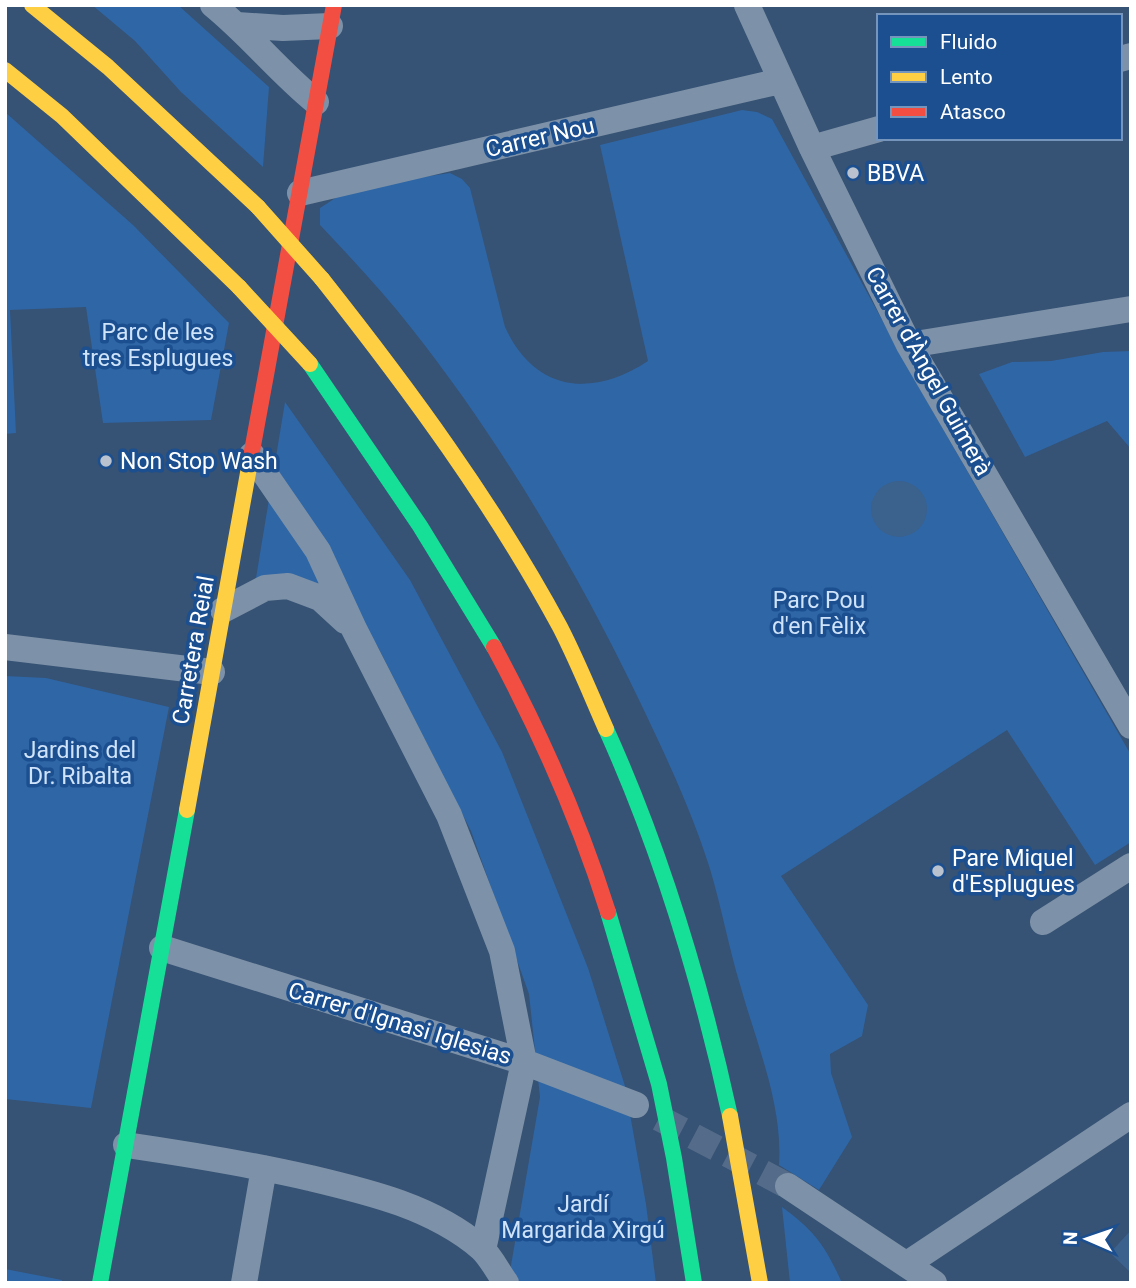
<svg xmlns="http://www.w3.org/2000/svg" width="1136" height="1288" viewBox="0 0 1136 1288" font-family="Roboto,sans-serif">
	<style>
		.green { fill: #2f66a5 }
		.water { fill: #3b618d }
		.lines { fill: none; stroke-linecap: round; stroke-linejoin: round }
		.street-tunnel { stroke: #546c89; stroke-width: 26; stroke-dasharray: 26 13; stroke-linecap: butt }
		.street { stroke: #7d92a8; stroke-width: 26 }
		.fast { stroke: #16e098; stroke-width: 16 }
		.slow { stroke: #ffcf43; stroke-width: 16 }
		.jam { stroke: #f24e42; stroke-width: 16 }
		.slow-bridge { stroke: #ffcf43; stroke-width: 16 }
		.poi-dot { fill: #b9c2ce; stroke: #1b4f8f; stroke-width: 2.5 }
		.labels { text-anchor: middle; stroke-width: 7; stroke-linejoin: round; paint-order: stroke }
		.street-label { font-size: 23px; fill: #fff; stroke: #1b4f8f }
		.poi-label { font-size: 23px; fill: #fff; stroke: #1b4f8f; text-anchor: start }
		.park-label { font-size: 23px; fill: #cfe3fa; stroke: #1b4f8f }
	</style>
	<rect width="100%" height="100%" fill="#365274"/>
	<path class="green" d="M92,5h86l91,82 -6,80 -82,-75 -46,-51z
		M742,110l15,2 15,7 148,270 211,366v87l-36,23 -88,-135 -226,146 87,129 -6,31 -32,18 1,19 21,64 -33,53 -40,-25c4,-60 -22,-120 -38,-177 -12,-39 -19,-79 -31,-119 -17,-55 -45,-115 -70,-167 -61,-128 -140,-262 -228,-373 -28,-36 -60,-70 -92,-104v-17l17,-11 45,-14 68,-10 12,6 8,9 35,139c30,65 87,71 143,34l-48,-216z
		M5,112l128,113 96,98 -18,97 -108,3 -17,-116 -76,3 6,123 -11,1z
		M1131,351v98l-24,-28 -82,36 -46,-83 33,-12 39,-1 52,-9z
		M285,402l125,178 92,172 86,216 37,118 21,118 10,79h-137l-9,-12 30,-174 -11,-103 -58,-163 -93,-184 -18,-26 -104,-43z
		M5,676l41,2 123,29 -78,401 -86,-9z
		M782,1207c33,24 44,40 60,76h-52z
		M5,1269l57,11v3h-57z"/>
	<path class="water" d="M871 509a28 28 0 1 1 56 0a28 28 0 1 1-56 0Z
		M1131,1230v43l-21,-20z"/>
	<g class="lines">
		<path class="street-tunnel" d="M659,1118l129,68"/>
		<path class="street" d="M213,5c37,30 66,67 103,97
			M747,5l65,143 97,197 222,381
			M237,25l46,3 47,-2
			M1120,59l11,-3
			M812,148l67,-19
			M300,193l480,-112
			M909,345l222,-36
			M252,455l66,96 36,78 95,186 53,136 22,111 -41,188
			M223,610l42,-22 23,-2 32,12 25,23
			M5,647l207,25
			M1043,922l88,-56
			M162,948l362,114 112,43
			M126,1145c62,9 123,19 184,33 59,14 123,29 171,70 10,9 17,24 25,35
			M788,1186l146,97
			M907,1264l224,-149
			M244,1283l20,-115"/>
		<path class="fast" d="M310,364l110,162 74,121
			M606,729c56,124 95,254 124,387
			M608,912l51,172 15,74 20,125
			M100,1283l87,-473"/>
		<path class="slow" d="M32,5l76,62 150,140
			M5,70l57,46 177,171
			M322,279c87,110 171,224 238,348 17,33 31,68 46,102
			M187,810l63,-348
			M730,1116l30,167"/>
		<path class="jam" d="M250,462l84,-457
			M494,647c46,85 85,173 114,265"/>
		<path class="slow-bridge" d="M258,207l64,72
			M239,287l71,77"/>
	</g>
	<g class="poi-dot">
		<circle cx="853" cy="173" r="7"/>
		<circle cx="106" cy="461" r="7"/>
		<circle cx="938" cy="871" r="7"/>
	</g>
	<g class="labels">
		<g class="street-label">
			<text transform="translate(540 137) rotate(-13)" y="8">Carrer Nou</text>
			<text transform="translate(929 371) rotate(61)" y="8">Carrer d'Àngel Guimerà</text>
			<text transform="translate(193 650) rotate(-80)" y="8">Carretera Reial</text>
			<text transform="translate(400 1023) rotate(17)" y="8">Carrer d'Ignasi Iglesias</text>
		</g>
		<g class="poi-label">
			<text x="867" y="181">BBVA</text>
			<text x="120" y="469">Non Stop Wash</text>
			<text x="952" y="866">Pare Miquel<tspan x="952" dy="26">d'Esplugues</tspan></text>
		</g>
		<g class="park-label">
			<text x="158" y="340">Parc de les<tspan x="158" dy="26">tres Esplugues</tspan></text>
			<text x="819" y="608">Parc Pou<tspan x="819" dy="26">d'en Fèlix</tspan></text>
			<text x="80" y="758">Jardins del<tspan x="80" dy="26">Dr. Ribalta</tspan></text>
			<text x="583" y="1212">Jardí<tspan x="583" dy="26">Margarida Xirgú</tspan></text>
		</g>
	</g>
	<rect width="1136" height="1288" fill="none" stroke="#ffffff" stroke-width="14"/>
	<rect x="877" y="14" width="245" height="126" fill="#1b4f8f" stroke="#7695bc" stroke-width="2"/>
	<rect x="891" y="37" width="35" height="10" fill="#16e098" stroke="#7695bc" stroke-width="2"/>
	<text x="940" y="49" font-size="21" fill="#ffffff">Fluido</text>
	<rect x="891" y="72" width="35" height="10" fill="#ffcf43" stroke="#7695bc" stroke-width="2"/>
	<text x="940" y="84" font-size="21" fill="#ffffff">Lento</text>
	<rect x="891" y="107" width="35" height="10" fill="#f24e42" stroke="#7695bc" stroke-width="2"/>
	<text x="940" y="119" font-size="21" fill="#ffffff">Atasco</text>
	<g transform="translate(1087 1239) rotate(272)" stroke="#1b4f8f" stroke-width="5" paint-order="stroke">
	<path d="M0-5L12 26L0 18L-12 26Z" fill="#ffffff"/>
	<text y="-10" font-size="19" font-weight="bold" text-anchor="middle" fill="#ffffff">N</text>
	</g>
</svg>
